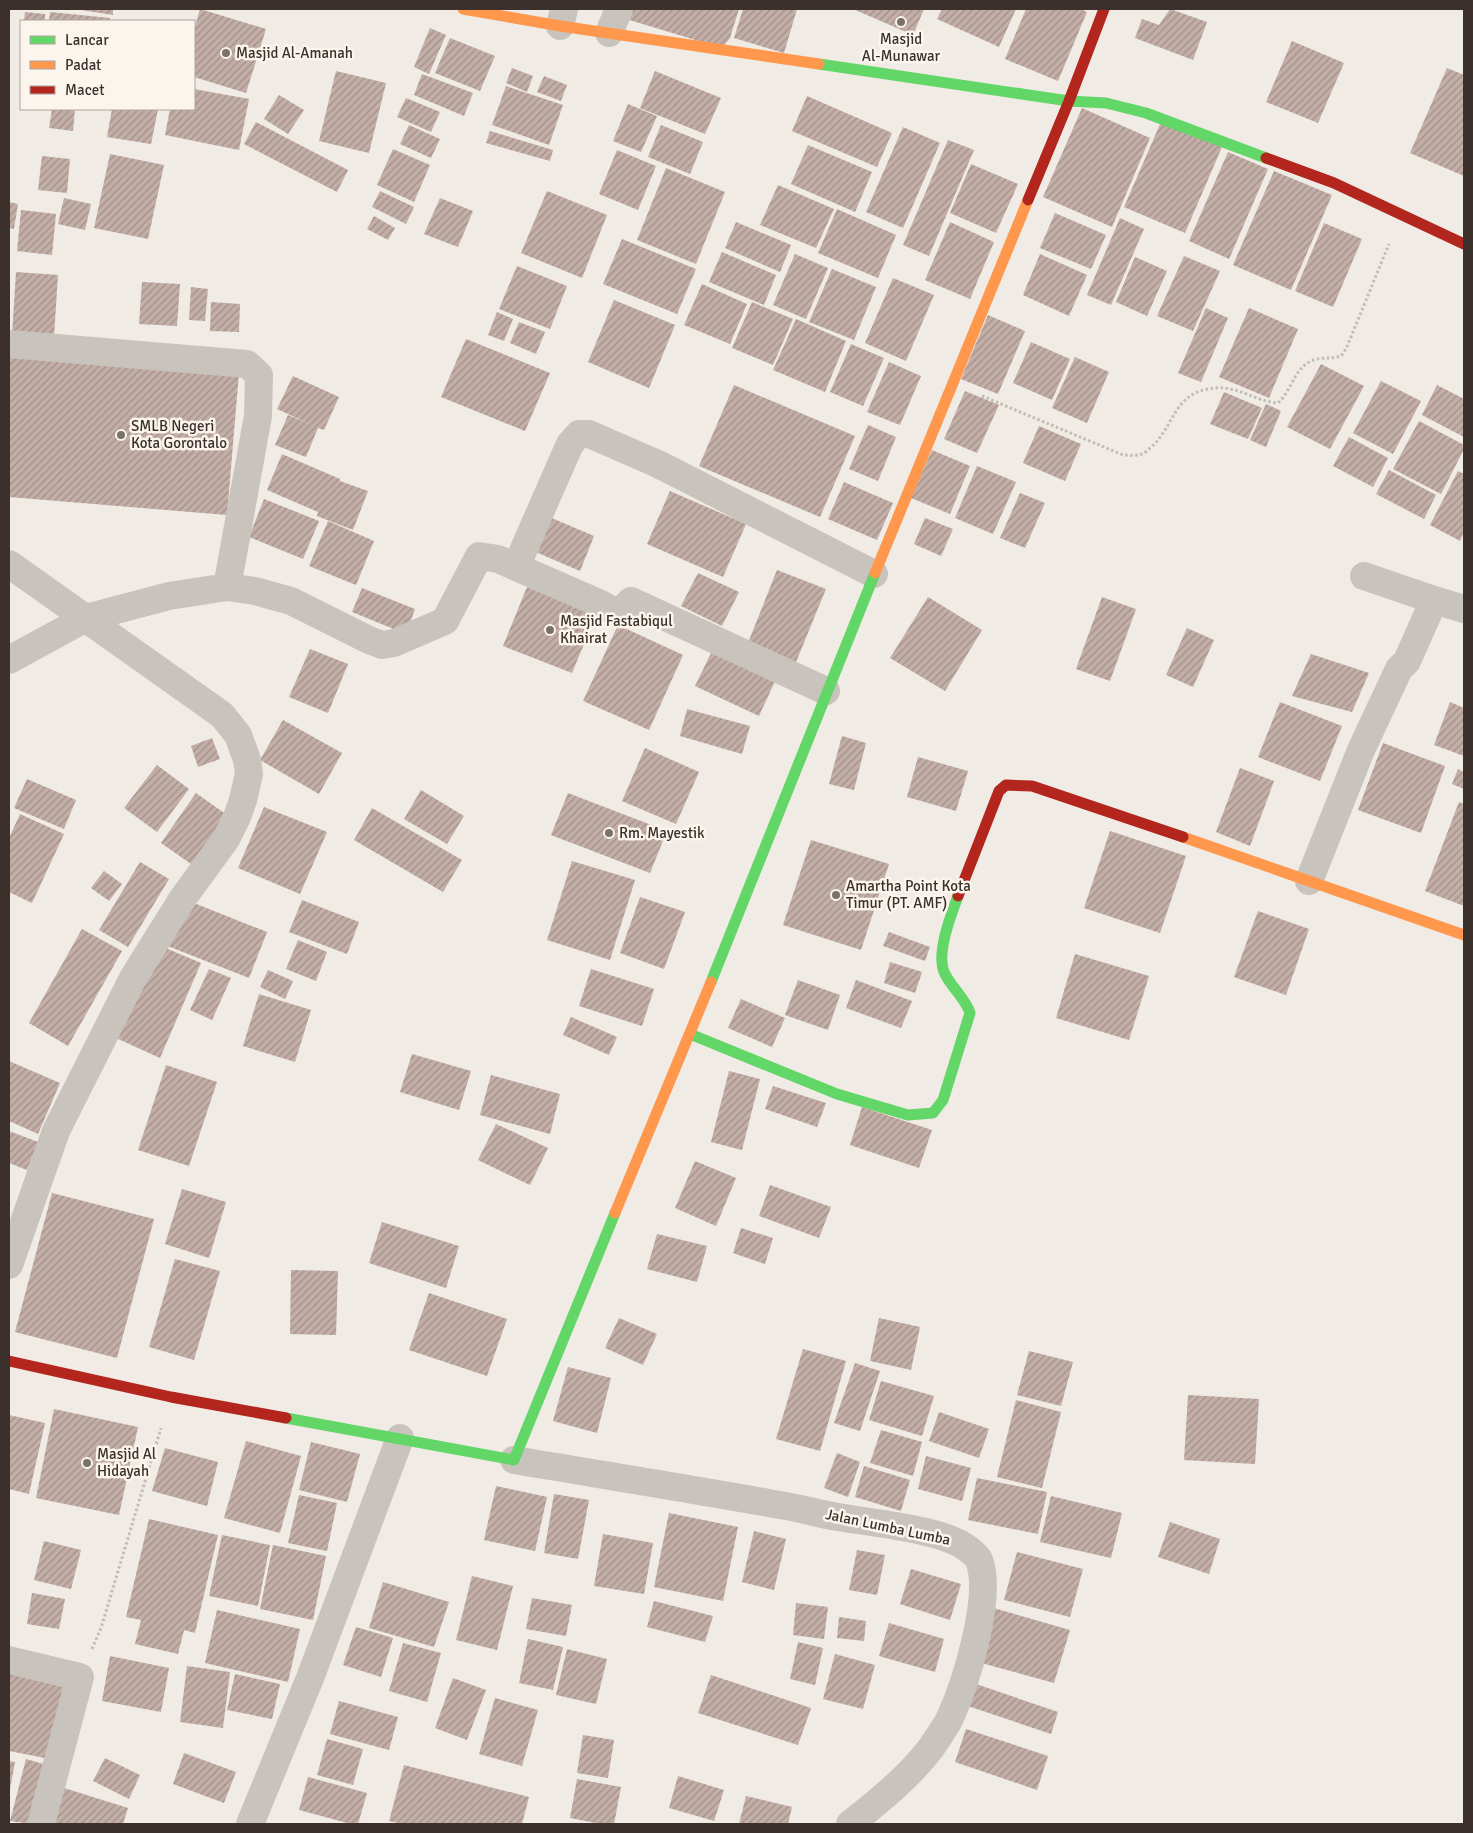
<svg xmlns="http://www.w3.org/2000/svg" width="1473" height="1833" viewBox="0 0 1473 1833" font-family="Signika,sans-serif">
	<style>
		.building { fill: url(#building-hatch) }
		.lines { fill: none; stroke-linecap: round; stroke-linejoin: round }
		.path { stroke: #c2bbb6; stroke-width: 3; stroke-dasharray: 2.5 2.5; stroke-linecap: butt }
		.street { stroke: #c9c3be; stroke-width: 28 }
		.fast { stroke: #63d668; stroke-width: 11 }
		.slow { stroke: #ff974d; stroke-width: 11 }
		.jam { stroke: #b3261e; stroke-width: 11 }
		.poi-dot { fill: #7a716c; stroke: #fbf5ee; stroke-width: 2 }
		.labels { text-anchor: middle; stroke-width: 5; stroke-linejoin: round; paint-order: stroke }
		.poi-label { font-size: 15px; fill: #3b302b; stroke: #fbf5ee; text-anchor: start }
		.street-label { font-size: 15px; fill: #3b302b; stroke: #fbf5ee }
	</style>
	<defs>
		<pattern id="building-hatch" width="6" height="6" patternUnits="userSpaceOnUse" patternTransform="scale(1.25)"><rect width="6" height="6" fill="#c3afa7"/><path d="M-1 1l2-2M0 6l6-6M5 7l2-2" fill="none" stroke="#a08f88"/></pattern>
	</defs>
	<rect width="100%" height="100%" fill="#f0ebe5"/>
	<path class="building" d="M75,9h38v6z
		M200,9l66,20 -20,64 -52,-16v-47z
		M629,9h110l-9,29 -8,10 -96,-29z
		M743,9h54l-13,44 -50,-15z
		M853,9h71l-11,26z
		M942,9h74l-17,38 -62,-28z
		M1026,9h54l7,3 -29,69 -53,-22z
		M1170,9l37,13 -14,38 -58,-22 7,-19 17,6z
		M25,12l20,2v7h-21z
		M50,12l60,6 -1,3h-60z
		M430,28l16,7 -17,39 -15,-7z
		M450,38l45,18 -15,35 -45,-18z
		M1292,41l52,22 -26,60 -52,-21z
		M512,68l21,8 -6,16 -21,-9z
		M1447,68l17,7v101l-54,-23z
		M336,71l50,12 -17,70 -50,-12z
		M655,71l66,27 -16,36 -65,-26z
		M422,74l51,19 -9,23 -50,-21z
		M544,76l23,9 -6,16 -24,-9z
		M506,86l57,19 -14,40 -57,-20z
		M194,89l55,10 -10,51 -74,-15 5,-26h24z
		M279,95l25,15 -16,24 -24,-15z
		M807,96l85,37 -15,34 -85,-36z
		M406,98l34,14 -9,20 -34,-15z
		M628,104l29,12 -16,36 -28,-11z
		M1082,108l68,30 -38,89 -69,-30z
		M52,109h23l-2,22 -24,-3z
		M112,109h46l-7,35 -44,-7z
		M256,122l92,48 -11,22 -93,-48z
		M1161,122l61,25 -37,86 -61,-26z
		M409,125l31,14 -9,19 -31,-14z
		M661,125l42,17 -13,32 -42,-17z
		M903,127l37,16 -37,85 -37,-16z
		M490,131l63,19 -3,11 -64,-18z
		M948,140l26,10 -45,106 -26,-11z
		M808,145l64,27 -17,40 -64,-28z
		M393,149l37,16 -16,37 -37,-17z
		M617,150l39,16 -18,44 -39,-16z
		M1228,152l40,17 -39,90 -40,-18z
		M110,154l54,11 -16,74 -54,-11z
		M42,156l28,3 -3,34 -29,-3z
		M971,164l47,20 -22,49 -46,-20z
		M666,168l59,24 -29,72 -59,-24z
		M1274,171l58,24 -41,95 -58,-25z
		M778,185l56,24 -18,39 -56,-23z
		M380,191l34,16 -8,17 -34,-17z
		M547,191l60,24 -25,63 -61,-25z
		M64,198l27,6 -6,26 -27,-6z
		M440,198l33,13 -15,36 -34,-13z
		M9,202l9,2 -4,25 -5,-1z
		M837,209l59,26 -18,43 -60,-25z
		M21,210l35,4 -4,41 -35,-4z
		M1055,213l51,22 -15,34 -51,-21z
		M374,216l21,12 -7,12 -21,-11z
		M1120,218l24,11 -33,76 -24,-10z
		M736,222l55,23 -11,27 -55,-24z
		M950,222l44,20 -24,57 -45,-19z
		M1324,223l38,16 -29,68 -38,-16z
		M622,239l74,30 -19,45 -74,-30z
		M722,252l54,23 -12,30 -55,-23z
		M795,254l33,14 -22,51 -33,-14z
		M1040,254l47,21 -18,41 -46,-21z
		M1184,256l36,15 -27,60 -36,-15z
		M1135,257l32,14 -20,45 -31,-14z
		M517,266l50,20 -17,43 -51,-20z
		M832,269l44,18 -22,53 -45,-18z
		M16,272l42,3 -4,62 -42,-3z
		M893,278l41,17 -28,66 -41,-18z
		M142,282l38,2 -3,42 -38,-2z
		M702,284l45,20 -17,40 -46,-19z
		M191,287l17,2 -3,32 -16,-1z
		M614,300l61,25 -26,63 -61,-26z
		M211,302l29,2 -1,28 -29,-1z
		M752,302l41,17 -20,46 -41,-17z
		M1206,308l22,10 -27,64 -23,-9z
		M1249,308l49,21 -29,69 -50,-21z
		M497,312l16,7 -9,22 -16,-6z
		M988,315l37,16 -27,63 -37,-15z
		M796,319l50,22 -21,51 -52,-22z
		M519,322l26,10 -9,22 -26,-11z
		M466,339l84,34 -25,58 -84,-34z
		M1031,342l39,17 -18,41 -39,-17z
		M851,344l33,14 -21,48 -33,-14z
		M9,355l230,18 -12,142 -218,-18z
		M1075,357l34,15 -22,51 -35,-15z
		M889,362l32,14 -21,49 -33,-13z
		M1321,364l43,22 -34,63 -43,-22z
		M293,376l46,21 -15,33 -6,-2 -12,29 -31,-12 13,-30 24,10 -35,-16z
		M1381,381l40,20 -28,53 -40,-21z
		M734,385l121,51 -35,81 -121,-51z
		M1437,385l27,14v38l-42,-22z
		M965,391l34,14 -22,48 -33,-14z
		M1224,392l38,16 -14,31 -38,-15z
		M1266,404l15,7 -15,36 -16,-7z
		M1419,421l45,24v4l-23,45 -48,-25z
		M868,425l28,12 -18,44 -29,-12z
		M1039,426l42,18 -16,37 -42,-18z
		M1349,437l39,21 -15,29 -40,-21z
		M932,450l38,16 -20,48 -39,-16z
		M282,454l58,25v2l28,10 -15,39 -36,-14 1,-4 -51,-22z
		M977,466l39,16 -23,52 -38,-16z
		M1389,470l47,25 -12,24 -48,-25z
		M1458,471l6,3v58l-4,9 -30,-16z
		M844,482l49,21 -16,37 -49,-21z
		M670,491l76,33 -23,53 -76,-33z
		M1020,493l25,10 -20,45 -25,-10z
		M264,499l55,22 -16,38 -54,-22z
		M547,516l47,20 -14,35 -49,-21z
		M925,518l28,11 -12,27 -27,-12z
		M328,521l46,20 -18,44 -47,-19z
		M777,570l49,19 -30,73 -48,-19z
		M698,573l41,19 -17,34 -41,-20z
		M527,587l69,28 -24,58 -69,-27z
		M362,588l53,21 -9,25 -54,-22z
		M928,597l54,33 -37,61 -55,-33z
		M1102,597l34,12 -26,72 -34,-12z
		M618,625l65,30 -34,75 -66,-29z
		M1187,628l27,12 -21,47 -27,-12z
		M310,649l38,15 -20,49 -39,-16z
		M713,649l63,30 -17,37 -64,-30z
		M1311,654l58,19 -17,39 -60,-16z
		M1280,702l62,24 -22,55 -62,-24z
		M1450,702l14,6v48l-30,-11z
		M687,709l63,17 -8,28 -62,-18z
		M283,720l59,33 -23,41 -59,-34z
		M842,736l24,7 -12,47 -25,-6z
		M212,738l8,21 -22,8 -7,-21z
		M1383,743l62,23 -24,67 -63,-23z
		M645,748l54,24 -23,52 -54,-23z
		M918,757l50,14 -12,40 -49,-14z
		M157,765l32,24 -32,43 -33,-24z
		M1240,768l34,13 -24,65 -34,-14z
		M1458,769l6,3v17l-12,-5z
		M27,779l49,21 -12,29 -50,-21z
		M421,790l43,26 -17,28 -43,-25z
		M196,793l31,22 -36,49 -30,-21z
		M568,793l99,38 -17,42 -99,-38z
		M1459,802l5,2v102l-39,-15z
		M264,807l63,25 -27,62 -62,-26z
		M372,808l90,52 -19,32 -89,-52z
		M20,814l44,20 -32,69 -23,-11v-54z
		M1110,831l76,25 -26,77 -76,-25z
		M811,840l78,24 -28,86 -78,-25z
		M572,861l63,19 -25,80 -63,-20z
		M140,862l29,17 -41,68 -29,-17z
		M104,871l18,13 -13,17 -18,-13z
		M640,897l45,15 -21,57 -44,-16z
		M184,899l83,33 -18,46 -84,-33z
		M302,900l57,22 -12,32 -58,-22z
		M1258,911l51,18 -23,66 -52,-18z
		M82,929l40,22 -54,95 -39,-23z
		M889,932l41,15 -5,14 -42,-15z
		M298,940l29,12 -11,29 -30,-12z
		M156,944l45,19 -41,95 -44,-20z
		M1075,954l74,22 -20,64 -73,-22z
		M890,962l32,10 -7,21 -31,-10z
		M209,969l22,9 -19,42 -22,-10z
		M591,969l63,20 -12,37 -63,-20z
		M268,970l25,11 -8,18 -25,-12z
		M798,980l42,15 -12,35 -43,-15z
		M856,980l56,21 -11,27 -55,-20z
		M259,994l52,16 -16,52 -52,-16z
		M741,999l44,19 -13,29 -44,-19z
		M571,1017l46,20 -8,18 -46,-20z
		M412,1054l59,17 -12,39 -59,-18z
		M9,1061l51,22 -22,51 -29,-13z
		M166,1065l51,17 -28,84 -51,-16z
		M729,1071l31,8 -18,71 -31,-8z
		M491,1075l69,19 -10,40 -70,-19z
		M773,1086l53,17 -9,24 -52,-18z
		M862,1107l70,23 -13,38 -69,-23z
		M496,1124l52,24 -18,37 -52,-25z
		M9,1131l29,11 -11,28 -18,-7z
		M695,1161l41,17 -20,48 -41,-18z
		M770,1185l61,22 -12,31 -60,-22z
		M182,1189l44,13 -17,56 -44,-14z
		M52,1193l102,26 -37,139 -102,-26z
		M382,1222l77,24 -13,42 -77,-25z
		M741,1228l32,10 -8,26 -32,-11z
		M657,1234l50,12 -10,36 -50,-13z
		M175,1259l45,12 -26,89 -45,-13z
		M291,1270l47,1 -2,64 -46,-1z
		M429,1293l78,26 -20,57 -78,-26z
		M619,1318l38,16 -14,31 -38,-17z
		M879,1318l41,9 -9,43 -41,-9z
		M803,1349l43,12 -26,90 -44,-12z
		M1029,1351l44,11 -12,44 -44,-11z
		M855,1363l25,8 -20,60 -26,-8z
		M568,1367l43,11 -14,55 -44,-12z
		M881,1381l53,15 -12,40 -53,-16z
		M1188,1395l71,4 -4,65 -71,-4z
		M1016,1400l45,12 -19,76 -45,-11z
		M54,1409l84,18 -19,88 -83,-17z
		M939,1412l50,17 -10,29 -50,-17z
		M9,1415l36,8 -16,71 -20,-5z
		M881,1430l41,12 -9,34 -43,-13z
		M246,1441l55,15 -21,77 -56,-15z
		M311,1442l49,12 -13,48 -48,-12z
		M165,1448l53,14 -11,44 -55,-15z
		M837,1453l23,9 -12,35 -24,-9z
		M926,1456l45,12 -9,33 -44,-12z
		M864,1466l46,14 -9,31 -46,-14z
		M977,1478l70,14 -9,42 -70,-14z
		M496,1486l51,11 -12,54 -51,-11z
		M554,1494l35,6 -11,59 -34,-6z
		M299,1495l38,8 -10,48 -39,-8z
		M1051,1496l71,17 -11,45 -71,-16z
		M669,1513l69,14 -15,74 -69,-14z
		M149,1519l69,16 -23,98 -11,-3 -6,24 -43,-10 6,-24 -15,-3z
		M1170,1522l50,17 -11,35 -51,-17z
		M754,1531l32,8 -12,51 -32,-8z
		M603,1534l50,9 -9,51 -50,-8z
		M222,1535l48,10 -12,61 -49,-10z
		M44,1541l37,9 -10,39 -37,-9z
		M273,1545l53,11 -13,64 -53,-11z
		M857,1550l28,5 -8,40 -28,-5z
		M1017,1552l66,17 -13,48 -66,-17z
		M911,1569l50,15 -11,36 -50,-16z
		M472,1576l41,10 -16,64 -41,-10z
		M383,1582l66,20 -15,45 -65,-19z
		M32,1593l33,6 -6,30 -32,-5z
		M532,1598l40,7 -6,31 -40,-7z
		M654,1601l59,15 -8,26 -58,-15z
		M796,1603l32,4 -4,32 -31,-4z
		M990,1607l80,23 -16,53 -80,-22z
		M217,1610l83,19 -12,53 -83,-19z
		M839,1617l27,4 -2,20 -27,-3z
		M889,1623l55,16 -9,33 -56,-16z
		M356,1627l37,11 -12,39 -38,-12z
		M528,1639l35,8 -10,43 -34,-7z
		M798,1642l25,6 -8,37 -25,-6z
		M403,1643l38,10 -14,49 -38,-11z
		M567,1649l40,10 -11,45 -40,-9z
		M835,1654l40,11 -12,44 -40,-10z
		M110,1656l59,12 -8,44 -59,-11z
		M12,1665l54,10 -16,84 -41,-8v-70z
		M187,1666l43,6 -7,56 -43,-6z
		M235,1674l45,10 -8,35 -45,-9z
		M711,1675l100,33 -13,37 -100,-32z
		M453,1678l33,12 -19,50 -32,-12z
		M976,1684l82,28 -7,22 -83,-28z
		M495,1698l43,12 -16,56 -43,-12z
		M339,1701l59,16 -9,33 -59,-16z
		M966,1729l82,27 -11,34 -82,-28z
		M583,1735l31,5 -6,38 -31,-5z
		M327,1739l36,10 -10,36 -36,-10z
		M184,1753l52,19 -12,31 -51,-19z
		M105,1758l35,17 -11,24 -36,-18z
		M26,1759l21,6 -15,59 -22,-3z
		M9,1761l6,1 -5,27h-1z
		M404,1765l125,32 -7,27h-119l-14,-3z
		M678,1776l46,14 -10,31 -45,-13z
		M308,1777l59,16 -9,31h-7l-52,-14z
		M577,1779l44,8 -7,37h-13l-31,-6z
		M61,1787l67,21 -5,16h-73z
		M746,1796l46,11 -4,17h-49z"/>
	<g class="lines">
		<path class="path" d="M982,396l141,59c5,0 13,1 19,-1 3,-1 6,-4 9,-7 22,-18 22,-52 57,-58 28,-6 44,12 70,14 15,-14 15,-34 35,-43 9,-3 19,-1 28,-4l5,-7 43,-105
			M92,1649l9,-21 60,-200"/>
		<path class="street" d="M560,26l4,-17
			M609,33l10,-24
			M9,344l238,20 12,11 -1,41 -31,171
			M9,564l213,151 16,20 9,25 2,14 -6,26 -6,17 -11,22 -43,59 -50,80 -77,153 -47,134
			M516,567l54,-123 9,-10h10l69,30 216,110
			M1364,576l70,24
			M9,660l77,-42 83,-22 58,-9 28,4 36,10 78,39 13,5 12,-2 51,-22 34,-65 19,3 103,45 17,10 13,-13 195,90
			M1309,881l52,-131 38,-81 8,-8 27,-61 30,9
			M514,1460c89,15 177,29 266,45 20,3 39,9 58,12 33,6 106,12 130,32 4,3 9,7 11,11 14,36 -13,123 -29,158 -5,10 -13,21 -19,30 -23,30 -52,53 -81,76
			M9,1660l71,17 -39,147
			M250,1824l60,-146 90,-240"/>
		<path class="fast" d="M819,64l250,37 37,2 40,10 120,45
			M711,982l164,-409
			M690,1034l147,60 71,21 25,-2 10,-13 27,-87c-5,-15 -18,-25 -25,-39 -10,-19 6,-59 13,-78
			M286,1418l228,42 101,-247"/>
		<path class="slow" d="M463,9l97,17 259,38
			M875,573l153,-373
			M1183,837l281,98
			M615,1213l96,-231"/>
		<path class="jam" d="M1266,158l68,25 130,61
			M1028,200l41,-99 35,-92
			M958,896l41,-105 7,-6 26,1 151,51
			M9,1361l162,36 115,21"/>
	</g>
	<g class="poi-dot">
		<circle cx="901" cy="22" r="5"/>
		<circle cx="226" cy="53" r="5"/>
		<circle cx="121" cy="435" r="5"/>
		<circle cx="550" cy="630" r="5"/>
		<circle cx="609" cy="833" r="5"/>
		<circle cx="836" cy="895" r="5"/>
		<circle cx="87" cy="1463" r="5"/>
	</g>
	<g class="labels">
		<g class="poi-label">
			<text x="901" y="44" text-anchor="middle">Masjid<tspan x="901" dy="17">Al-Munawar</tspan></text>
			<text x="236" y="58">Masjid Al-Amanah</text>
			<text x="131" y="431">SMLB Negeri<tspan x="131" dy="17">Kota Gorontalo</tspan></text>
			<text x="560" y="626">Masjid Fastabiqul<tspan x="560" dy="17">Khairat</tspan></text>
			<text x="619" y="838">Rm. Mayestik</text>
			<text x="846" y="891">Amartha Point Kota<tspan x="846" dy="17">Timur (PT. AMF)</tspan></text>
			<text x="97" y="1459">Masjid Al<tspan x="97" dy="17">Hidayah</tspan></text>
		</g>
		<g class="street-label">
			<text transform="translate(888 1527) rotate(12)" y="5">Jalan Lumba Lumba</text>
		</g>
	</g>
	<rect width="1473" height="1833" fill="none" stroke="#3b302b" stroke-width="20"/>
	<rect x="20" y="20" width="175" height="90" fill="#fbf5ee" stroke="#aea6a0"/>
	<rect x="30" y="36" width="25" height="8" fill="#63d668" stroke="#aea6a0"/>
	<text x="65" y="45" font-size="15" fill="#3b302b">Lancar</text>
	<rect x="30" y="61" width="25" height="8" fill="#ff974d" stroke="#aea6a0"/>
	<text x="65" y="70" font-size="15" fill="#3b302b">Padat</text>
	<rect x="30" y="86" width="25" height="8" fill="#b3261e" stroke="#aea6a0"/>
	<text x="65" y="95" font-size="15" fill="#3b302b">Macet</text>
</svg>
